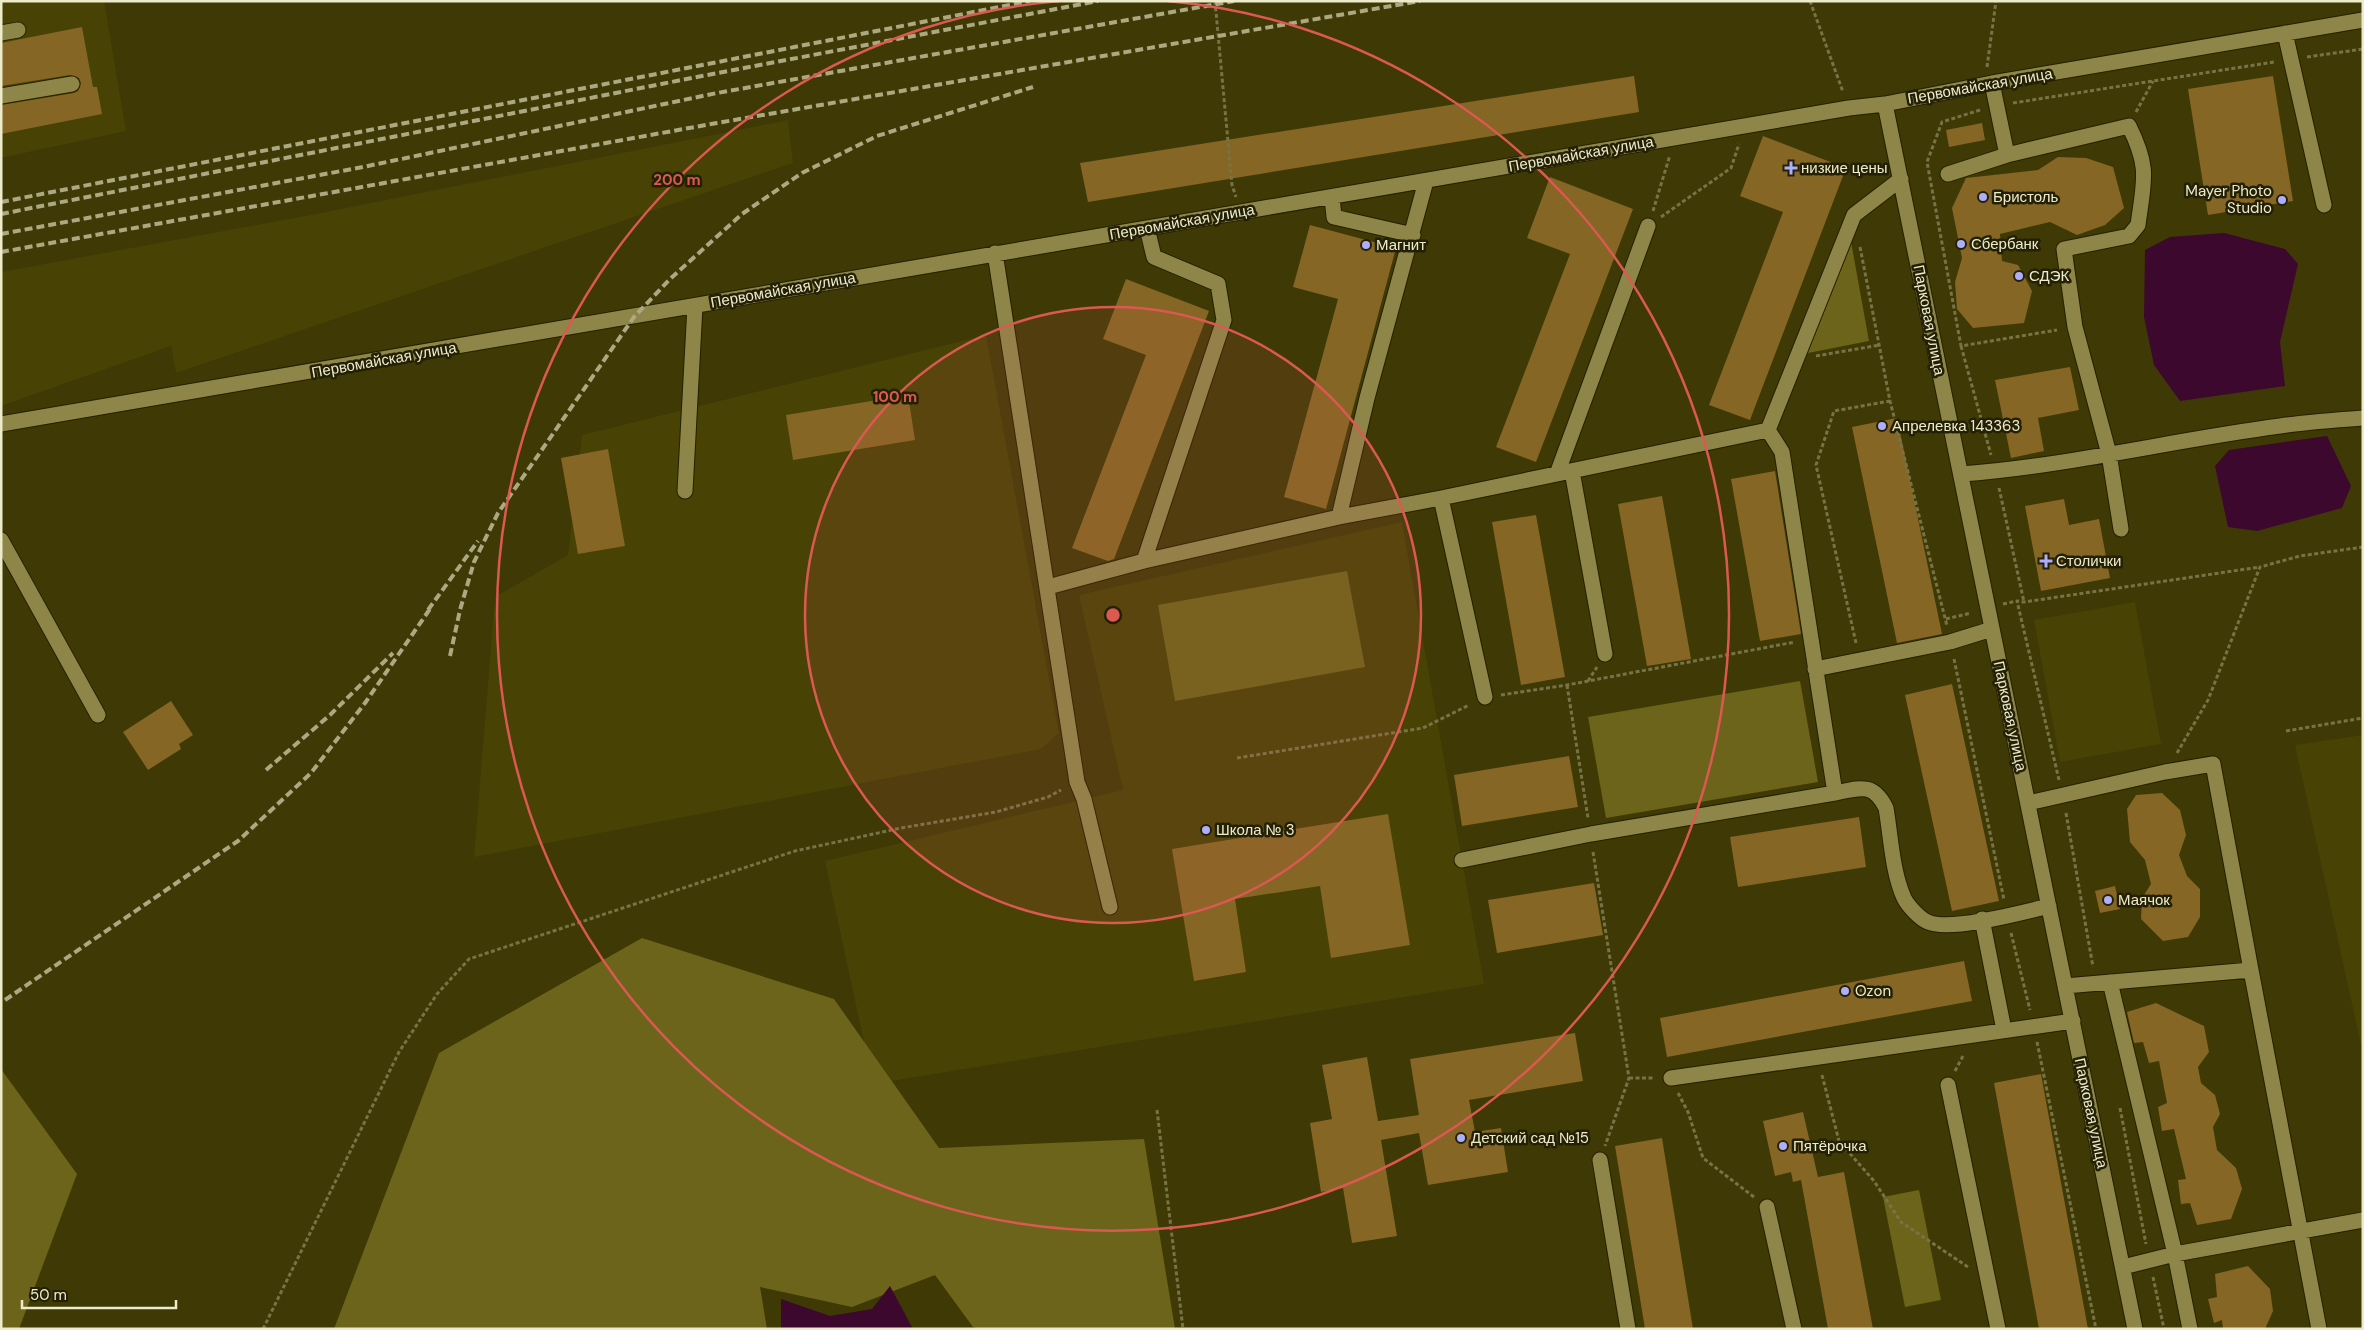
<svg xmlns="http://www.w3.org/2000/svg" width="2364" height="1330" viewBox="0 0 2364 1330" font-family="'DM Sans',sans-serif">
	<style>
		.built { fill: #484205 }
		.green { fill: #6c641a }
		.water { fill: #3d082d }
		.building { fill: #856624 }
		.lines { fill: none; stroke-linecap: round; stroke-linejoin: round }
		.minor-casing { stroke: #242000; stroke-width: 17 }
		.path { stroke: #777345; stroke-width: 3; stroke-dasharray: 4 2.5; stroke-linecap: butt }
		.minor { stroke: #8d8648; stroke-width: 15 }
		.rail { stroke: #aca881; stroke-width: 4; stroke-dasharray: 8 4; stroke-linecap: butt }
		.ring { fill: none; stroke: #dc5951; stroke-width: 2.5 }
		.poi-dot { fill: #aeaefb; stroke: #232006; stroke-width: 2 }
		.labels { text-anchor: middle; stroke-width: 5; stroke-linejoin: round; paint-order: stroke }
		.street-label { font-size: 15px; fill: #eeebcb; stroke: #232006 }
		.poi-label { font-size: 15px; fill: #eeebcb; stroke: #232006; text-anchor: start }
		.centre { fill: #dc5951; stroke: #232006; stroke-width: 2.5 }
		.ring-label { font-size: 15px; text-anchor: middle; font-weight: bold; fill: #dc5951; stroke: #232006; stroke-width: 5; stroke-linejoin: round; paint-order: stroke }
	</style>
	<rect width="100%" height="100%" fill="#3e3905"/>
	<path class="built" d="M1,1h103l22,130 -125,27z
		M788,120l5,43 -617,210 -5,-27 -170,60v-134l315,-58z
		M986,335l73,398 -18,16 -567,108 21,-260 73,-42 14,-120z
		M1402,522l82,462 -611,100 -48,-223 298,-71 -44,-195z
		M2135,602l26,142 -101,18 -26,-142z
		M2363,735v319l-68,-309z"/>
	<path class="green" d="M1850,236l19,105 -66,13z
		M1347,571l18,96 -190,34 -17,-96z
		M1800,681l18,101 -212,36 -18,-101z
		M642,938l192,61 105,149 205,-9 31,190h-196l-6,-2 -38,-52 -83,32 -92,-20 7,42h-433l105,-276z
		M1,1069l76,105 -58,155h-18z
		M1919,1190l22,110 -36,7 -22,-110z"/>
	<path class="water" d="M2224,233l61,16 13,15 -18,78 5,44 -105,15 -26,-36 -10,-48 1,-67 25,-13z
		M2327,436l24,50 -9,22 -85,23 -29,-4 -13,-61 14,-16z
		M890,1286l23,43h-132v-30l49,17 42,-7z"/>
	<path class="building" d="M82,27l11,60h4l5,27 -101,20v-29l73,-12 4,-2 3,-8 -2,-5 -9,-3 -69,11v-43z
		M1634,76l5,36 -551,90 -8,-39z
		M2273,76l20,125 -85,14 -20,-126z
		M1982,123l3,17 -36,7 -3,-17z
		M1763,136l83,32 -96,252 -41,-15 74,-193 -43,-16z
		M2058,157l28,1 27,9 11,41 -19,17 -28,10 -27,-13 -50,12 2,27 16,4 14,26 -8,32 -51,5 -16,-19 -2,-27 7,-24 -10,-50 14,-30 72,-8z
		M1550,177l83,32 -97,253 -40,-15 74,-193 -43,-16z
		M1310,225l86,23 -70,261 -42,-12 54,-198 -45,-12z
		M1126,279l83,32 -95,248 -6,2 -36,-13 74,-193 -43,-16z
		M2070,367l9,43 -41,8 6,33 -33,7 -16,-78z
		M908,395l7,45 -122,20 -7,-45z
		M1897,418l45,216 -45,9 -45,-216z
		M608,449l17,97 -47,8 -17,-96z
		M1775,471l26,163 -41,7 -29,-162z
		M1662,496l29,163 -44,7 -29,-162z
		M2064,499l5,26 30,-6 11,59 -69,13 -16,-85z
		M1536,515l29,162 -44,8 -29,-163z
		M1952,684l47,217 -47,10 -47,-216z
		M171,701l22,34 -14,9 2,5 -33,21 -25,-38z
		M1569,756l9,51 -116,19 -8,-51z
		M2162,793l18,17 6,25 -7,20 8,21 13,13v28l-12,20 -25,4 -22,-22 1,-21 9,-14 -6,-24 -15,-18 -3,-33 9,-14z
		M1388,814l22,131 -79,13 -11,-72 -85,13 11,73 -52,9 -22,-132z
		M1859,817l7,50 -128,20 -8,-50z
		M1594,883l9,52 -106,18 -9,-53z
		M2115,886l5,23 -20,4 -5,-22z
		M1964,961l8,40 -305,56 -7,-39z
		M2156,1003l48,23 5,26 -11,15 3,16 14,12 5,19 -7,13 4,23 19,18 6,21 -11,30 -34,6 -7,-22 -9,1 -3,-24 8,-1 -12,-50 -12,2 -4,-24 9,-4 -8,-42 -10,2 -6,-21 -9,1 -7,-31z
		M1575,1033l8,48 -114,19 6,32 26,-4 7,44 -80,13 -9,-52 -38,7 16,96 -45,7 -9,-55 -22,4 -11,-69 22,-4 -10,-54 45,-8 11,64 41,-6 -9,-56z
		M2041,1074l47,255h-49l-45,-246z
		M1803,1112l15,65 26,-5 29,157h-45l-27,-149 -8,2 -2,-10 -16,4 -12,-55z
		M1662,1138l31,191h-48l-30,-183z
		M2248,1266l22,23 3,22 -8,18h-42l-1,-9 -8,3 -6,-24 9,-2 -2,-23z"/>
	<g class="lines">
		<g class="minor-casing">
			<path id="minor" d="M1,33l17,-3
				M2285,33l39,172
				M1992,83l15,72
				M1,96l71,-12
				M1885,104l250,1225
				M1948,174l59,-19 122,-29c21,42 15,54 9,99l-9,11 -65,13 11,78 34,127 12,75
				M1332,197l2,20 79,18
				M995,253l82,529 7,17 26,108
				M1,424l1848,-316 36,-4 107,-21 371,-63
				M1768,430l86,-215 47,-36
				M1572,471l33,183
				M1557,474l91,-248
				M1961,474c107,-8 212,-34 319,-48 27,-4 55,-6 83,-8
				M685,491l10,-185
				M1441,498l44,199
				M1339,517l28,-119 59,-217
				M1,540l97,175
				M1144,561l80,-241 -6,-36 -64,-27 -7,-29
				M1048,587l96,-26 195,-44 102,-19 327,-68
				M1815,669l135,-27 42,-13
				M1835,793c25,-5 38,-11 51,15 5,29 6,63 18,90 4,8 16,21 24,24 22,10 96,-10 121,-16
				M2028,803l137,-31 48,-8 38,206 -186,16
				M1462,860l129,-26 244,-41 -53,-341 -14,-22
				M1982,919l22,111
				M2251,970l68,359
				M2110,982l65,272 15,75
				M1671,1078l402,-57
				M1948,1085l50,244
				M1600,1160l28,169
				M1767,1207l27,122
				M2123,1267l52,-13 188,-34"/>
		</g>
		<path class="path" d="M1215,1l17,184 4,12
			M1810,1l33,91
			M2307,57l56,-8
			M1987,67l9,-66
			M2013,103l261,-41
			M1980,110l-38,12 -15,40 34,184 96,-16
			M2136,112l17,-31
			M1653,211l17,-56
			M1661,217l70,-49 8,-24
			M1860,247l30,154 57,225
			M1961,346l30,109
			M1816,356l64,-11
			M1999,488l25,114
			M2003,604l14,-3
			M1946,619l25,-6
			M1856,643l-40,-178 18,-54 56,-10
			M1954,659l50,241
			M1588,681l9,-14
			M1567,685l21,133
			M1501,695l66,-10 228,-43
			M2286,731l77,-13
			M2177,753l31,-53 52,-133 40,-11 63,-9
			M1237,758l186,-30 46,-23
			M2059,780l-42,-179 7,1 236,-35
			M2066,813l27,154
			M1593,852l36,226 -24,68
			M2011,933l19,77
			M2037,1042l59,287
			M1955,1071l9,-17
			M1822,1075l17,66 35,40 27,41 67,45
			M1629,1078h25
			M1678,1093l10,19 15,46 51,39
			M2120,1108l26,136
			M1157,1110l26,219
			M2153,1277l11,52
			M263,1329l136,-277 38,-58 32,-35 326,-108 106,-23 95,-16 52,-15 13,-7"/>
		<use href="#minor" class="minor"/>
		<path class="rail" d="M1,202l1029,-201
			M1,214l701,-138 396,-75
			M1,234l362,-67 354,-74 517,-92
			M1,252l716,-129 703,-122
			M428,610l50,-69
			M450,656l10,-46 14,-48 24,-49 136,-196 36,-38 72,-65 60,-41 75,-37 156,-49
			M266,770l64,-55 63,-62
			M5,1000l233,-159 73,-68 54,-70 67,-97"/>
	</g>
	<circle cx="1113" cy="615" r="308" fill="#dc5951" fill-opacity=".12"/>
	<g class="ring">
		<circle cx="1113" cy="615" r="308"/>
		<path d="M1167 1A616 616 0 1 1 1059 1"/>
	</g>
	<g class="poi-dot">
		<path d="M1788.5 160.5h5v5h5v5h-5v5h-5v-5h-5v-5h5z"/>
		<circle cx="1983" cy="197" r="5"/>
		<circle cx="2282" cy="200" r="5"/>
		<circle cx="1961" cy="244" r="5"/>
		<circle cx="1366" cy="245" r="5"/>
		<circle cx="2019" cy="276" r="5"/>
		<circle cx="1882" cy="426" r="5"/>
		<path d="M2043.5 553.5h5v5h5v5h-5v5h-5v-5h-5v-5h5z"/>
		<circle cx="1206" cy="830" r="5"/>
		<circle cx="2108" cy="900" r="5"/>
		<circle cx="1845" cy="991" r="5"/>
		<circle cx="1461" cy="1138" r="5"/>
		<circle cx="1783" cy="1146" r="5"/>
	</g>
	<g class="labels">
		<g class="street-label">
			<text transform="translate(1980 86) rotate(-10)" y="5">Первомайская улица</text>
			<text transform="translate(1581 154) rotate(-10)" y="5">Первомайская улица</text>
			<text transform="translate(1182 222) rotate(-10)" y="5">Первомайская улица</text>
			<text transform="translate(783 290) rotate(-10)" y="5">Первомайская улица</text>
			<text transform="translate(1929 320) rotate(79)" y="5">Парковая улица</text>
			<text transform="translate(384 360) rotate(-10)" y="5">Первомайская улица</text>
			<text transform="translate(2010 716) rotate(78)" y="5">Парковая улица</text>
			<text transform="translate(2091 1113) rotate(78)" y="5">Парковая улица</text>
		</g>
		<g class="poi-label">
			<text x="1801" y="173">низкие цены</text>
			<text x="2272" y="196" text-anchor="end">Mayer Photo<tspan x="2272" dy="17">Studio</tspan></text>
			<text x="1993" y="202">Бристоль</text>
			<text x="1971" y="249">Сбербанк</text>
			<text x="1376" y="250">Магнит</text>
			<text x="2029" y="281">СДЭК</text>
			<text x="1892" y="431">Апрелевка 143363</text>
			<text x="2056" y="566">Столички</text>
			<text x="1216" y="835">Школа № 3</text>
			<text x="2118" y="905">Маячок</text>
			<text x="1855" y="996">Ozon</text>
			<text x="1471" y="1143">Детский сад №15</text>
			<text x="1793" y="1151">Пятёрочка</text>
		</g>
	</g>
	<circle cx="1113" cy="615" r="8" class="centre"/>
	<g class="ring-label">
		<text x="677" y="185">200 m</text>
		<text x="895" y="402">100 m</text>
	</g>
	<rect width="2364" height="1330" fill="none" stroke="#eeebcb" stroke-width="5"/>
	<path d="M22 1300v8h154v-8" fill="none" stroke="#eeebcb" stroke-width="2.5"/>
	<text x="30" y="1300" font-size="15" fill="#eeebcb" stroke="#232006" stroke-width="4" paint-order="stroke">50 m</text>
</svg>
